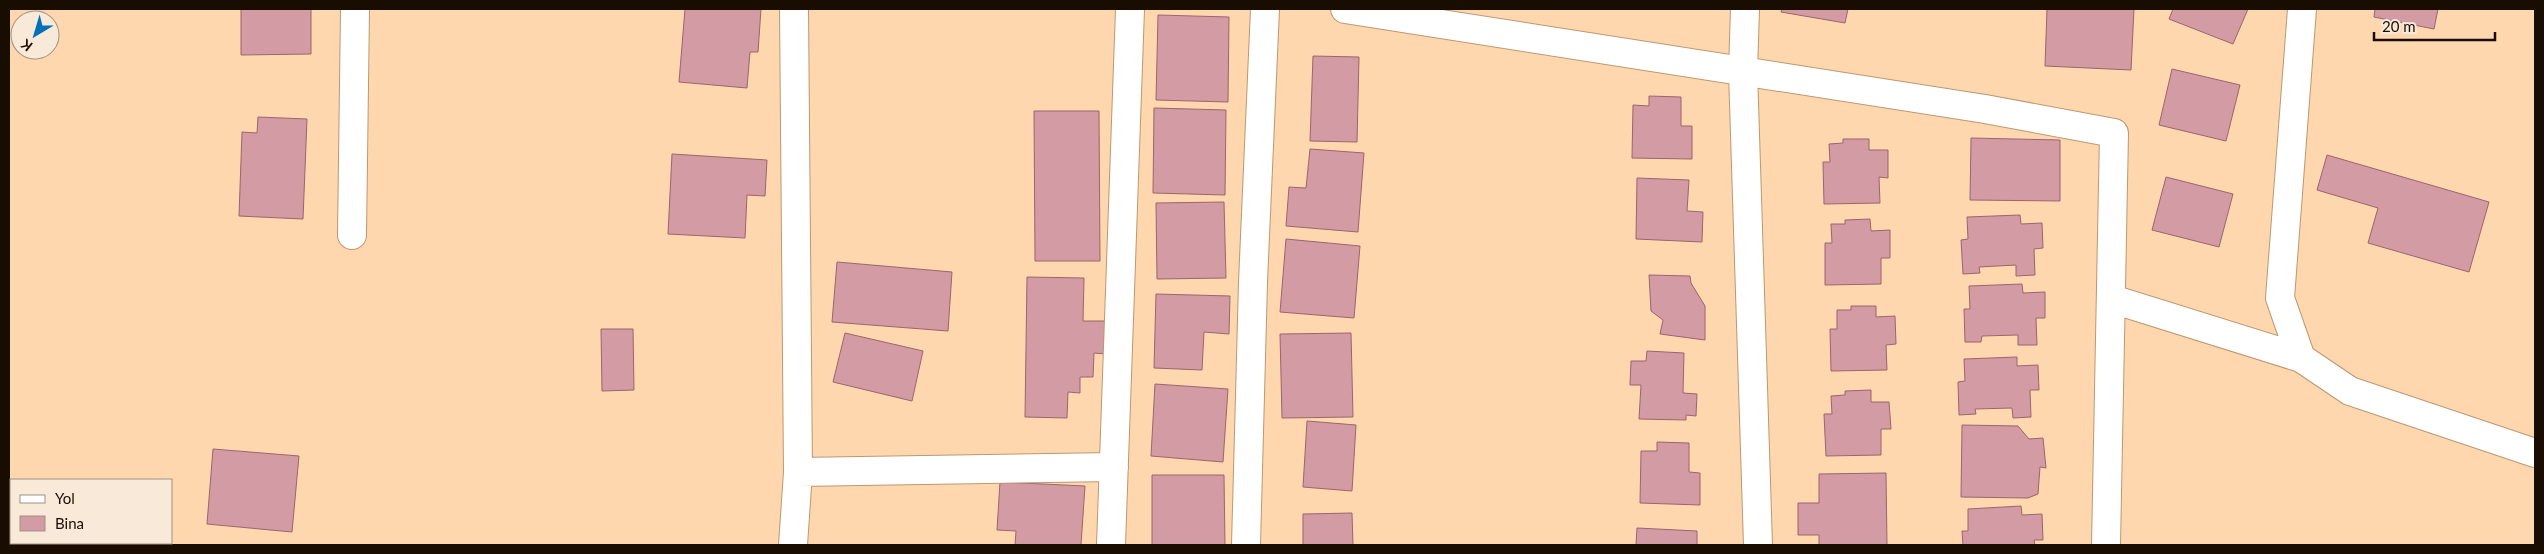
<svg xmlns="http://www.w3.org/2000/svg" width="2544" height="554" viewBox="0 0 2544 554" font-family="Lato,sans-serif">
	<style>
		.building { fill: #d39ba3; stroke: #9a656e }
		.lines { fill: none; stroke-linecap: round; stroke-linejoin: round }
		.minor-casing { stroke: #bc9871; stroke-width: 30 }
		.minor { stroke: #fff; stroke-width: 28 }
	</style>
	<rect width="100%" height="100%" fill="#fed7ae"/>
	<path class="building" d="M241,9h70v45l-70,1z
		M685,9h76l-3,43h-8l-3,36 -68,-6z
		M1782,9h66l-3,14 -64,-11z
		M2047,9h87l-3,61 -86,-4z
		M2173,9h75l-15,35 -64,-25z
		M2375,9h63l-4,20 -60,-12z
		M1158,15l71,2 -1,85 -72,-2z
		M1313,56l46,1 -2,85 -47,-1z
		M2172,69l68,16 -14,56 -67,-16z
		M1649,96l32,1v29h11v33l-60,-1 1,-53 16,1z
		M1154,108l72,2 -1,85 -72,-2z
		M1034,111h65l1,150h-65z
		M258,117l49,2 -4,100 -64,-3 3,-84 15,1z
		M1971,138l89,2v61l-90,-1z
		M1843,139h26v11h19v28l-9,-1 1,26 -56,1 -1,-42h7l-1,-18 14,-1z
		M1310,149l54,4 -6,79 -72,-6 3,-39 17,1z
		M672,154l95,6 -2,36 -18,-1 -2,43 -77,-4z
		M2327,155l162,47 -20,70 -101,-29 10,-35 -61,-18z
		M2166,177l67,17 -14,53 -67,-17z
		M1637,178l52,2 -2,31 16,1 -1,30 -66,-3z
		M1224,202l2,76 -69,1 -1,-76z
		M2020,215l1,9 21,-1 1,25 -9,1 1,26 -19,1v-11l-37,2 1,6 -17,1 -2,-34 7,-1 -1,-22z
		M1870,219l1,12 19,-1v28h-9v26l-56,1v-42h7l-1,-19h14v-4z
		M1286,239l74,7 -6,72 -74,-6z
		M837,262l115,10 -4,59 -116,-9z
		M1649,275l41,1 1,7 14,23v34l-45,-6 3,-14 -12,-9z
		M1027,277l57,1 -1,43h24l-1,33 -12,-1 -1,24h-13v16l-12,-1 -1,26 -42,-1z
		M2022,284l1,9 22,-1v26h-9l1,27h-19v-10l-36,1 -1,6h-16l-1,-33h6l-1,-23z
		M1156,294l74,2 -1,38 -25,-2 -2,38 -48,-2z
		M1851,306h25v11l19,-1 1,28 -10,1 1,25 -56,1 -1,-42h7v-19h14z
		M601,329h32l1,61 -32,1z
		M845,333l78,18 -11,50 -79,-19z
		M1351,333l2,84 -71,1 -2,-84z
		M1647,351l37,2 -1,40 14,1 -1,22 -10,-1v5l-47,-1 2,-34h-11l1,-24h15z
		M2017,357v9l21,-1 1,25h-9l1,27 -18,1 -1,-10 -37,1 1,5 -17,1 -1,-33 7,-1 -1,-22z
		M1155,384l73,5 -5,73 -72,-6z
		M1871,390v12h18l2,27h-10v26l-55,1 -2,-42h8l-1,-18 14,-1v-4z
		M1307,421l49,4 -4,66 -49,-4z
		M1962,425l56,1 11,13 14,-1 3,30 -6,-1 -2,27 -10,4 -67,-1z
		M1657,442l32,1v29l11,1v32l-60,-2 1,-52h16z
		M213,449l86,7 -7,76 -85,-8z
		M1886,473l1,72h-68v-10h-21v-32h21v-29z
		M1152,475h72l1,70h-73z
		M1000,482l85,4 -4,59h-66l1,-14 -19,-1z
		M2021,506l1,9 20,-1 1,26h-9l1,5h-72l-1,-14h6v-22z
		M1352,513l1,32h-50v-31z
		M1637,528l60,3v14h-61z"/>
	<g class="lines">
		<g class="minor-casing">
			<path id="minor" d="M1345,9l640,100 129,24 -8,412
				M1745,9l-2,62 15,474
				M2302,9l-22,289 21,60 49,33 185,62
				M352,235l3,-226
				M2112,299l189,59
				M798,472l316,-5
				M793,545l5,-73 -4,-463
				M1111,545l19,-536
				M1246,545l7,-263 12,-273"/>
		</g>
		<use href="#minor" class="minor"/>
	</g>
	<rect width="2544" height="554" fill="none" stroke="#190c01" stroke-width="20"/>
	<rect x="10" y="479" width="162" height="65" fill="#f9e9d9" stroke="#9f9183"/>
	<rect x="20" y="495" width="25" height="8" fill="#ffffff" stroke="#9f9183"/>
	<text x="55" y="504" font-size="15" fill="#190c01">Yol</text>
	<rect x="20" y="516" width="25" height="15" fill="#d39ba3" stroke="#9f9183"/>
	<text x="55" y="529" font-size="15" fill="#190c01">Bina</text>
	<g transform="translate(35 35) rotate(218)"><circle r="24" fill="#f9e9d9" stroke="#9f9183"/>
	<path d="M0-4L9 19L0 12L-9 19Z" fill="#036eba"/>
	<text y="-8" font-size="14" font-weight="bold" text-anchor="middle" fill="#190c01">K</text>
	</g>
	<path d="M2374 32v8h121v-8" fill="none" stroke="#190c01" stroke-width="2.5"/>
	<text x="2382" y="32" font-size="15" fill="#190c01" stroke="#f9e9d9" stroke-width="4" paint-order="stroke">20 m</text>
</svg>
